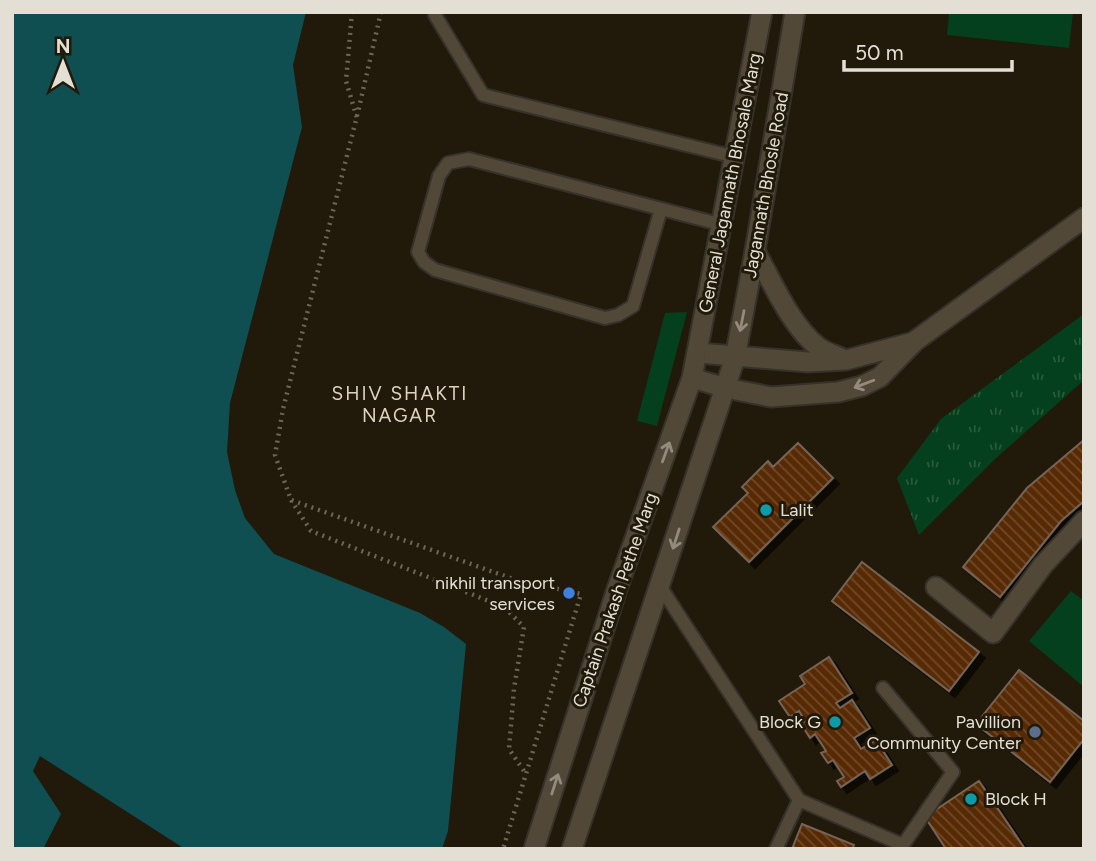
<svg xmlns="http://www.w3.org/2000/svg" width="1096" height="861" viewBox="0 0 1096 861" font-family="Figtree,sans-serif">
	<style>
		.grass { fill: url(#grass-tufts) }
		.park { fill: #04401d }
		.water { fill: #0f4e51 }
		.building { fill: url(#building-back-hatch); stroke: #766458; stroke-width: 2; filter: url(#shadow) }
		.lines { fill: none; stroke-linecap: round; stroke-linejoin: round }
		.service-casing { stroke: #36312b; stroke-width: 16 }
		.minor-casing { stroke: #36312b; stroke-width: 23 }
		.tertiary-casing { stroke: #36312b; stroke-width: 23 }
		.secondary-casing { stroke: #36312b; stroke-width: 23 }
		.path { stroke: #6b6557; stroke-width: 4.5; stroke-dasharray: 2 5; stroke-linecap: butt }
		.service { stroke: #514837; stroke-width: 12 }
		.minor { stroke: #514837; stroke-width: 19 }
		.tertiary { stroke: #514837; stroke-width: 19 }
		.secondary { stroke: #514837; stroke-width: 19 }
		.oneway { stroke: #938c7e }
		.culture-dot { fill: #0f9aa8; stroke: #211a0a; stroke-width: 2.5 }
		.shop-dot { fill: #3f7fe0; stroke: #211a0a; stroke-width: 2.5 }
		.service-dot { fill: #5c6f8a; stroke: #211a0a; stroke-width: 2.5 }
		.labels { text-anchor: middle; stroke-width: 6; stroke-linejoin: round; paint-order: stroke }
		.street-label { font-size: 18px; fill: #e4dfd5; stroke: #211a0a }
		.poi-label { font-size: 18px; fill: #e4dfd5; stroke: #211a0a; text-anchor: end }
		.neighbourhood-label { font-size: 19px; letter-spacing: 2px; fill: #ddd3bf; stroke: #211a0a }
	</style>
	<defs>
		<pattern id="grass-tufts" width="24" height="20" patternUnits="userSpaceOnUse" patternTransform="scale(1.75)"><rect width="24" height="20" fill="#04401d"/><path d="M3 7l-1-3M5 7V3M7 7l1-3M15 17l-1-3M17 17v-4M19 17l1-3" fill="none" stroke="#285b3d"/></pattern>
		<pattern id="building-back-hatch" width="6" height="6" patternUnits="userSpaceOnUse" patternTransform="scale(1.75)"><rect width="6" height="6" fill="#582b06"/><path d="M-1 5l2 2M0 0l6 6M5-1l2 2" fill="none" stroke="#704929"/></pattern>
		<filter id="shadow"><feDropShadow dx="6" dy="6" stdDeviation="0" flood-color="#0009"/></filter>
	</defs>
	<rect width="100%" height="100%" fill="#211a0a"/>
	<path class="grass" d="M1084,314v66l-89,79 -76,76 -22,-57 44,-59z"/>
	<path class="park" d="M949,12h124l-4,36 -122,-13z
		M687,312l-30,114 -20,-5 28,-108z
		M1071,591l13,10v86l-55,-46z"/>
	<path class="water" d="M12,12h294l-13,53 9,62 -72,276 -3,49 8,38 10,28 29,36 146,59 24,14 22,17 -18,187 -6,18h-257l-145,-93 -7,15 28,43 -18,35h-31z"/>
	<path class="building" d="M1084,440v61l-23,20 -61,76 -37,-30 64,-79z
		M798,443l35,35 -84,84 -36,-35 35,-34 -6,-6 26,-26 5,6z
		M862,562l117,90 -30,39 -117,-90z
		M829,657l23,36 -16,10 4,5 12,-8 18,28 -16,10 7,11 15,-9 16,25 -22,14 -5,-8 -24,16 -4,-6 7,-4 -11,-17 -5,3 -7,-10 5,-2 -11,-17 -5,4 -9,-14 4,-3 -6,-10 -9,6 -11,-16 26,-17 -5,-8z
		M1019,670l65,51v18l-34,43 -74,-58z
		M979,781l46,68h-79l-21,-32z
		M802,824l52,21 -2,4h-60z"/>
	<g class="lines">
		<g class="service-casing">
			<path id="service" d="M436,12l-1,3 48,80 252,62
				M661,209l-28,97 -15,9 -13,3 -170,-48 -11,-8 -6,-10 21,-76 9,-13 21,-4 254,66
				M660,586l139,214 -23,49
				M883,688l70,84 -50,73
				M799,800l104,45 -2,4"/>
		</g>
		<g class="minor-casing">
			<path id="minor" d="M936,587l57,46 50,-68 41,-44"/>
		</g>
		<g class="tertiary-casing">
			<path id="tertiary" d="M755,251c17,30 35,74 63,96 7,5 17,8 25,12
				M698,353l110,9 38,-2 68,-18
				M692,378l34,10 45,9 67,-5 24,-6 18,-9 35,-36 169,-123"/>
		</g>
		<g class="secondary-casing">
			<path id="secondary" d="M534,849l82,-257 76,-214 70,-366
				M572,849l163,-491 20,-107 40,-239"/>
		</g>
		<path class="path" d="M352,12l-6,69 11,37
			M381,12l-23,100 -75,297 -8,46 16,45 222,79 68,15 -78,255
			M291,500l20,31 193,76 20,20 -10,62 -5,60 17,25"/>
		<use href="#service" class="service"/>
		<use href="#minor" class="minor"/>
		<use href="#tertiary" class="tertiary"/>
		<use href="#secondary" class="secondary"/>
	</g>
	<defs><path id="oneway-shaft" d="M-6 0H5M1.5-3L5.5 0L1.5 3" fill="none" stroke-width="1.6" stroke-linecap="round" stroke-linejoin="round" transform="scale(1.75)"/></defs>
	<g class="oneway">
		<use href="#oneway-shaft" transform="translate(742 321) rotate(101)"/>
		<use href="#oneway-shaft" transform="translate(864 384) rotate(159)"/>
		<use href="#oneway-shaft" transform="translate(666 452) rotate(-70)"/>
		<use href="#oneway-shaft" transform="translate(676 539) rotate(108)"/>
		<use href="#oneway-shaft" transform="translate(555 784) rotate(-72)"/>
	</g>
	<g class="culture-dot">
		<circle cx="766" cy="510" r="7"/>
		<circle cx="835" cy="722" r="7"/>
		<circle cx="971" cy="799" r="7"/>
	</g>
	<circle class="shop-dot" cx="569" cy="593" r="7"/>
	<circle class="service-dot" cx="1035" cy="732" r="7"/>
	<g class="labels">
		<g class="street-label">
			<text transform="translate(730 183) rotate(-79)" y="6">General Jagannath Bhosale Marg</text>
			<text transform="translate(766 185) rotate(-80)" y="6">Jagannath Bhosle Road</text>
			<text transform="translate(615 600) rotate(-71)" y="6">Captain Prakash Pethe Marg</text>
		</g>
		<g class="poi-label">
			<text x="780" y="516" text-anchor="start">Lalit</text>
			<text x="555" y="589">nikhil transport<tspan x="555" dy="21">services</tspan></text>
			<text x="821" y="728">Block G</text>
			<text x="1021" y="728">Pavillion<tspan x="1021" dy="21">Community Center</tspan></text>
			<text x="985" y="805" text-anchor="start">Block H</text>
		</g>
		<g class="neighbourhood-label">
			<text x="400" y="400">SHIV SHAKTI<tspan x="400" dy="22">NAGAR</tspan></text>
		</g>
	</g>
	<rect width="1096" height="861" fill="none" stroke="#e4dfd5" stroke-width="28"/>
	<g transform="translate(63 63)" stroke="#211a0a" stroke-width="5" paint-order="stroke">
	<path d="M0-5L12 26L0 18L-12 26Z" fill="#e4dfd5"/>
	<text y="-10" font-size="19" font-weight="bold" text-anchor="middle" fill="#e4dfd5">N</text>
	</g>
	<path d="M844 60v10h168v-10" fill="none" stroke="#e4dfd5" stroke-width="3.5"/>
	<text x="855" y="60" font-size="21" fill="#e4dfd5" stroke="#211a0a" stroke-width="5" paint-order="stroke">50 m</text>
</svg>
